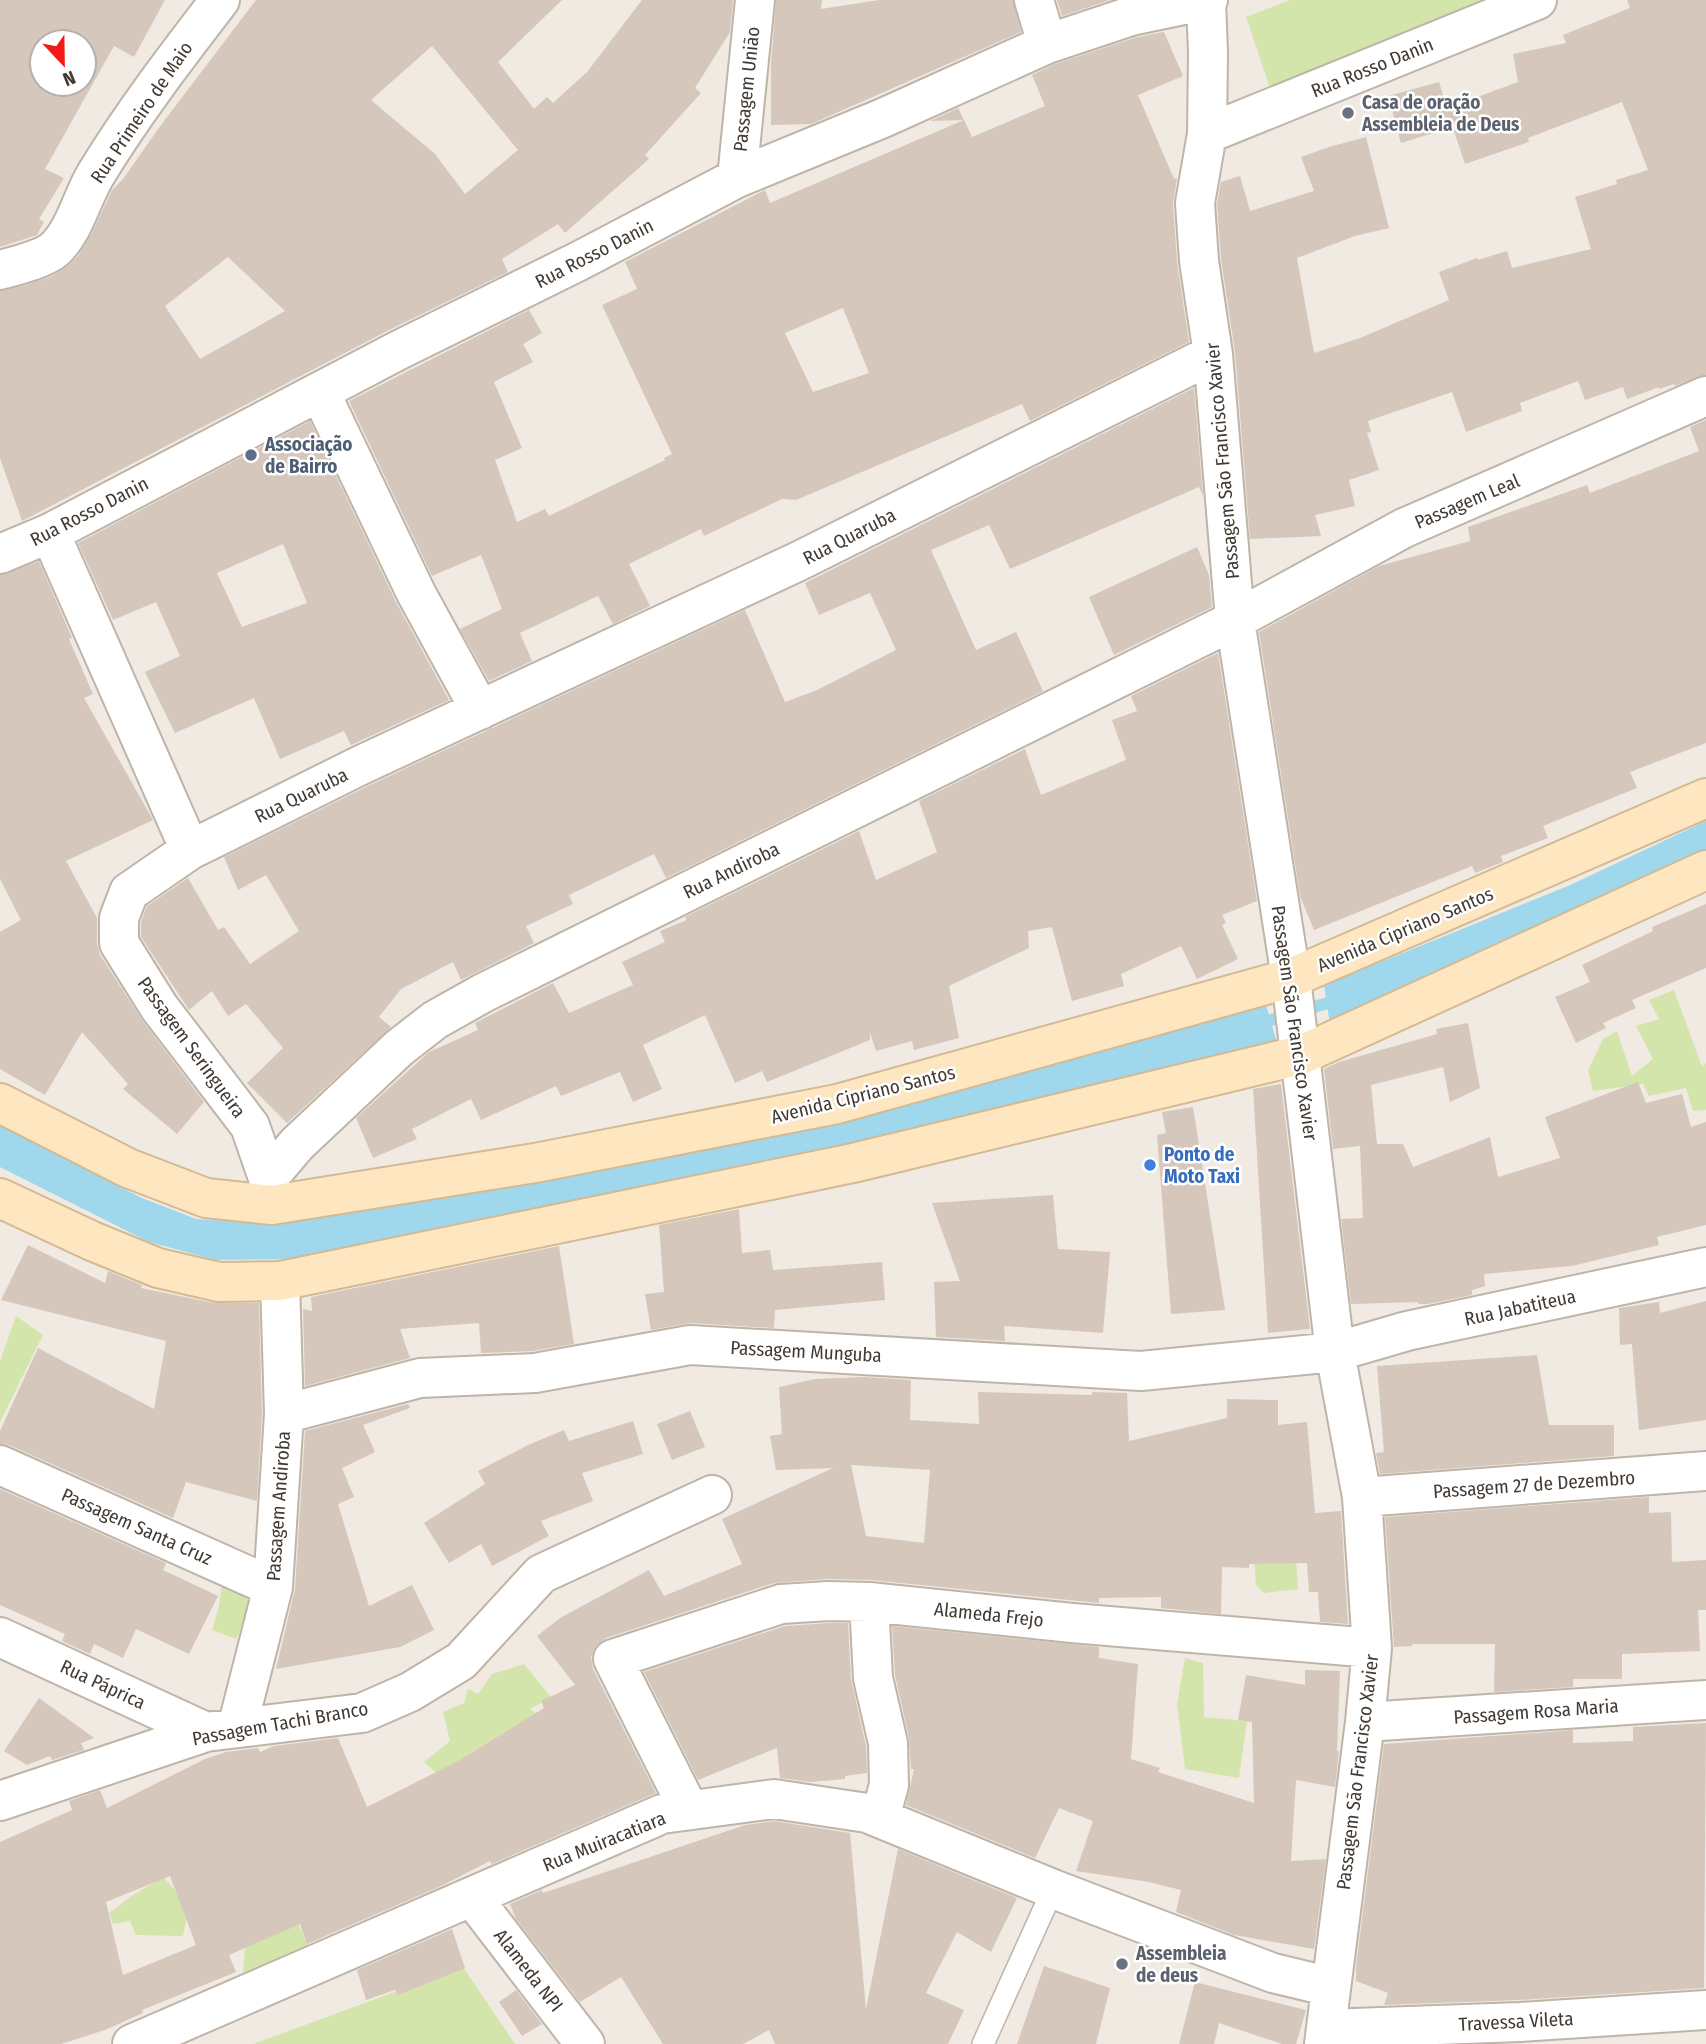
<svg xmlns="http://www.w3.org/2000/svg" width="1706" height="2044" viewBox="0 0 1706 2044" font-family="'Fira Sans Condensed',sans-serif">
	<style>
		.green { fill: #d3e5ab }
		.water { fill: #9fd8ed }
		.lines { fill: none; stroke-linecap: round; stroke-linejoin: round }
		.stream { stroke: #9fd8ed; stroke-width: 12 }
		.building { fill: #d5c7bb; fill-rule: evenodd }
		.lane-casing { stroke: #bfb4a8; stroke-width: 24 }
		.street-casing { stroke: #bfb4a8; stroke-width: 42 }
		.secondary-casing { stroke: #d3ba95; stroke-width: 42 }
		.lane { stroke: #fff; stroke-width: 21 }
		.street { stroke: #fff; stroke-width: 38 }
		.secondary { stroke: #fde6c0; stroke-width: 38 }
		.worship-dot { fill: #6b7280; stroke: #fff; stroke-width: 2.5 }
		.service-dot { fill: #5c6f8a; stroke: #fff; stroke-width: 2.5 }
		.shop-dot { fill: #3f7fe0; stroke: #fff; stroke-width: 2.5 }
		.labels { text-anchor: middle; stroke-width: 5; stroke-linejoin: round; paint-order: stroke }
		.street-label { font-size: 19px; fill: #423a33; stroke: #fff }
		.worship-label { font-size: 19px; font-weight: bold; fill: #5b616d; stroke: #fff; text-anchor: start }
		.service-label { font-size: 19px; font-weight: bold; fill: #4e5e75; stroke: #fff; text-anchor: start }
		.shop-label { font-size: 19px; font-weight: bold; fill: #366cbe; stroke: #fff; text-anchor: start }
	</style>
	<rect width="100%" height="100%" fill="#f1eae2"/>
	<path class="green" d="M1290,0h196l-216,88 -24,-71z
		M1674,990l28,77 4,-4v47l-13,1 -7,-23 -37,8 -6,-12 -50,7 -5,-21 15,-31 14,-8 15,45 21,-17 -17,-33 23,-7 -10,-19z
		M16,1316l27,19 -43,87v-61z
		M1293,1508l5,81 -34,4 -8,-8 -5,-67z
		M223,1576l23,14 5,18 -15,31 -24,-9 7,-24z
		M1185,1658l18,5 1,54 43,4 -8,57 -54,-9 -8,-65z
		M524,1664l27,33 -21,12 24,16 -49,7 -37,23 -28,21 -16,-14 26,-21 -7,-29 21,-9 4,-14 10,5 14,-20z
		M265,1847l46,106 -31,15 -37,4 2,-24 18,-10z
		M163,1877l26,28 -6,31 -47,-1 -6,-14 -17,3 -4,-11 24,-18z
		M463,1967l52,77h-262z"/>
	<path class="water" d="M1706,821v33l-376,171 -6,-40 244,-99z
		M1266,1005l12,41 -362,90 -626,123 -74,1 -67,-18 -149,-75v-42l142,73 54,21 48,3 79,-10z"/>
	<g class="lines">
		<path class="stream" d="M1254,1025l87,-26"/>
	</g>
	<path class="building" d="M0,0h165l-31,57 -20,-11 -69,123 19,9 -25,41 5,3 -7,13 -37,12zM42,42h42v42h-42z
		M256,0h306l-64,62 36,47 13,-12 6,6 34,-31 55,-72h91l-3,32 -35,56 6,5 -56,62 4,4 -84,74 -7,-9 -56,35 6,13 -119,58 -367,191 -22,-63v-167l27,-6 25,-9 16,-10 10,-10 14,-23 20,-43 11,-11 38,-54zM432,46l86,104 -53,44 -30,-40 -64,-54zM228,257l57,54 -85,48 -35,-53z
		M776,0h46l-1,9 58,-9h134l8,32 -210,92 -40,1v-61z
		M1057,0h53l-48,16z
		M1627,0h79v375l-31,11 -1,-2 -15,5v-2l-32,12 -4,-12 -38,13 -7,-19 -58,22 2,8 -56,21 -14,-40 -84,29 3,11 -4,1 12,37 -30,10 6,26 -40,9 6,21 -71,3 -15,-187 -14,-93 -4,-55 4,-22 19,-6 10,35 64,-20 -13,-34 28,-10 37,-10 23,91 -34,8 -58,22 17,95 46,-15 89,-38 -10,-28 38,-14 1,2 29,-9 5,17 79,-19 -16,-52 42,-13 -1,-4 32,-10 -26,-68 -94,36 1,4 -64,22 -15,-45 3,8 -52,16 -13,-47 51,-14 8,26 71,-26 -5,-28 53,-11 -3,-8 67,-27z
		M1164,32l19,44 -45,19 36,84 3,-1 -4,26 4,58 12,80 -159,79 -8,-17 -226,96 -14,-1 -78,37 -3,-7 -72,35 21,42 -37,18 -15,-28 -78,37 12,28 -43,20 -29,-52 42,-20 -21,-54 -49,21 -83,-175 180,-91 13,23 -19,11 10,18 -39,20 28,66 -27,12 22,62 28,-13 4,7 116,-56 -1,-2 8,-4 -70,-149 35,-16 -12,-27 140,-72 5,13 194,-83 8,17 73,-31 -13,-31 23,-11 82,-27zM843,308l26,65 -56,19 -28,-59z
		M958,108l6,12 -34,1z
		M1194,388l9,108 -4,-9 -189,82 -21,-44 -58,25 45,100 40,-18 27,59 -377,187 -12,-24 -85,41 4,9 -47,22 8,17 -73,37 -8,-18 -52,27 -22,28 12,10 -104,96 -40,-40 36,-35 -37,-44 -18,12 -16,-25 -23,19 -48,-73v-15l6,-16 41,-28 30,52 6,-3 26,37 49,-33 -33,-56 -28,15 -14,-33 146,-72 375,-175 40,92 32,-12 79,-40 -26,-57 -51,22 -14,-32z
		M1706,420v323l-76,29 7,16 -94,38 5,12 -47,18 2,6 -28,11 -3,-7 -158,64 -14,-34 -41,-264 120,-66 91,-25 -2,-14 119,-42 3,8 109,-42 -9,-24z
		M310,421l86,181 53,98 -98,45 -7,-14 -64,28 -26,-61 -79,35 -30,-61 35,-16 -24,-54 -43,18 -35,-77zM283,544l24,59 -65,24 -25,-54z
		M1197,547l12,28 3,32 -98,48 -25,-58z
		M39,561l33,77 -3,1 24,55 -9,4 69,122 -87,41 31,57v25l3,12 42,65 62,82 -27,32 -54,-45 5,-5 -46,-52 -37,63 -45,-26v-137l21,-12 -21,-41v-304z
		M1218,653l39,248 -35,14 4,8 -4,2 16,34 -41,20 -16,-33 -60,28 3,12 -52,15 -20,-74 -24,4 1,17 -80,38 10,52 -45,12 -2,-9 -36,10 -6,-18v7l-103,42 -5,-11 -27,12 -30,-68 -62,30 19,44 -29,13 -13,-30 -59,24 -5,-10 -75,34 -10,-21 -59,30 5,10 -44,19 -17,-40 73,-66 49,-22 -3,-7 78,-40 16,30 64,-28 -11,-23 43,-20 -5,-11 27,-11 -2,-3 174,-86 17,49 61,-28 -18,-51 106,-52 16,46 85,-35 -14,-40 25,-9 -6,-15z
		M1706,904v64l-74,32 4,8 -33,15 3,5 -30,15 -21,-46 35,-15 -8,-17 71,-34 -1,-4z
		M1468,1023l12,65 -30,14 -7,-35 -72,18 6,59h26l10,23 77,-30 8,40 62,-19 -15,-41 93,-35 8,21 36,-9 9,33 15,-5v103l-49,12 2,8 -87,21 -88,8 1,12 -13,4v5l-44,9h-10v-2l-67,2 -10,-85 22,-1 -3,-72 -27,3 -9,-80 15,-7 98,-28 -1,-5z
		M1281,1084l29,245 -42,4 -15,-244z
		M1193,1107l32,203 -54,4 -14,-179 9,-2 -4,-21z
		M1053,1195l5,54 52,3 -7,81 -99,-7 1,15 -69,-4 -2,-55 26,-1 -28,-78z
		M739,1209l3,44 28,-3 3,20 109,-8 3,38 -110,10 -1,18 -83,-5 -40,7 -6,-36 19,-2 -5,-67z
		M28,1245l77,38 3,-12 34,14 -1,3 73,15h45l3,111 -5,87 -71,-19 -13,36 -164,-73 -9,-1v-13l38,-83 116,61 12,-68 -165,-41z
		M559,1246l15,98 -41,7 -52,2 -2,-30 -79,6 10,29 -105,28 -2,-77 9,2 -1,-14z
		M1706,1301v119l-67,10 -7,-86 -12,1 -1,-37 40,-6 1,11z
		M1537,1355l12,70h65v31l-234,18 -4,-21 8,-1 -7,-86z
		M865,1377l46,3 -1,40 69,4 -1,-32 114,3v-3l35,1 2,48 98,-23v-19l51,1v25l29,-3 8,91 26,-2 7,113 -28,-2 -2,-30h-9l-2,-29 -58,1v4l-27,-1 -1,47 -60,-6v-11l-62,1v5l-228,-23 -43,-1 -54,4 -168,55 -10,8 -5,11 2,12 63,124 -164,71 -2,-3 -51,26 -132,57 -7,-20 -71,31 7,17 -94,38 1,3 -38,17 -44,14h-61v-202l72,-32 -3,-9 31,-11 7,18 98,-49 21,-7 32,-4 2,4 14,-6 64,-8 29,69 93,-47 84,-52 -3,-7 34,-16 -38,-49 23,-18 89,-48 15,26 78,-32 -20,-45 111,-51 -57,2 -6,-34 12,-2 -3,-47 36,-8zM851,1465l79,5 -6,73 -58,-7zM170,1876l26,69 -73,30 -17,-73z
		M408,1404l2,4 -47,17 12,27 -33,16 12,29 -16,7 31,102 43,-21 22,45 -34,17 -124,22 19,-80 10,-158z
		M690,1411l15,36 -33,13 -15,-36z
		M633,1421l10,33 -61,19 11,28 -52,20 8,15 -57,30 -11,-22 -32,19 -25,-40 61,-39 -7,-13 50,-26 36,-15 5,11z
		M0,1489l166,74 -3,7 55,26 -29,58 -53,-25 -13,29 -29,-14 -4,10 -28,-13 3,-7 -65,-29z
		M1649,1497v16l22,-1 1,50 34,-2v50h-8l2,41 -78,3v25h-49v8l-79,5 1,-48h-83v2l-18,1 -9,-130z
		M829,1623h19l3,56 15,67 1,27 -22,3v3l-35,3 -30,-4 -3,-30 -79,32 -54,-108 141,-46z
		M892,1626l207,21v11l39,6 -7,95 29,9 -2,4 96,31 -2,-81 -14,-2 8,-45 59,10v-15l35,1 -3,80h2l-4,36 -39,-7 -5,81 35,-2 -12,90 -80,-14 -58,-23 5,-22 -32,-8 -73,-11 17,-50 -34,-13 -24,50 -129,-53 8,-36h-3l-2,-31 -14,-63z
		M39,1698l55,40 -13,5 3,7 -32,10 -2,-4 -23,9 -23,-14z
		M1706,1723l-2,265 -185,12 -135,5 4,-12 -32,-12v-14l28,-223 189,-14v13l60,-2v-14z
		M774,1821l76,12 16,176 32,-160 119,49 -26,54 -34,-20 -31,61 38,17 -16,34h-173l-6,-14 -26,14h-80l-42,-67 -41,25 -64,-83 -6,-15 32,-14 1,3 202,-68z
		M452,1929l13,39 -67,27 -3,-5 -29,10 -9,-30z
		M1044,1966l66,22 -14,56h-79z
		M1195,1982l111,28 -10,34h-14l-63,-21 -5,21h-35z
		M516,1990l26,34 -20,12 -23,-34z"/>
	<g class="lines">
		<g class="lane-casing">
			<path id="lane" d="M983,2044l70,-155"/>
		</g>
		<g class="street-casing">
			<path id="street" d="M1034,0l13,44
				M1206,1l2,52 -1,81 -12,69 4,58 14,93 22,266 56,358 44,374 27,145 10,151 -7,74 -41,322
				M1207,134l330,-134
				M737,178l18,-178
				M0,270c15,-4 44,-11 55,-21 20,-19 27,-52 41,-75 37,-61 81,-118 124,-174
				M320,392l96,201 64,117
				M50,533l140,317
				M0,554l50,-21 349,-183 180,-89 158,-83 146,-60 164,-74 84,-28 77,-16
				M268,1178l29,-34 102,-96 36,-28 48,-27 752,-373 169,-92 302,-132
				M271,1199l-3,-21 -18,-52 -91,-119 -40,-64v-25l10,-26 61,-42 171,-85 438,-204 414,-207
				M284,1414l136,-36 115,-5 155,-28 451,26 194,-19 72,-21 299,-64
				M0,1465l273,122
				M1362,1497l344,-26
				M869,1602l4,76 15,65 1,42 -9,33
				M0,1637l206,95
				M1365,1722l341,-22
				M237,1728l36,-141 11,-173 -4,-133
				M0,1801l206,-69 156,-19 48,-21 51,-31 80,-87 171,-79
				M689,1810l-76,-151 168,-55 48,-3 40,1 203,21 300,25
				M472,1897l113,147
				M1326,2029l194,-7 186,-12
				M132,2044l530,-230 112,-15 93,14 186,76 220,84 58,14"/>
		</g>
		<g class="secondary-casing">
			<path id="secondary" d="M0,1103l128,65 78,30 66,7 263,-42 302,-59 454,-126 415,-180
				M0,1198l92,43 66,27 61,14 61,-1 573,-118 448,-108 405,-185"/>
		</g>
		<use href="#lane" class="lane"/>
		<use href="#street" class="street"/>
		<use href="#secondary" class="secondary"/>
	</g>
	<g class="worship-dot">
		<circle cx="1348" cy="113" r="7"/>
		<circle cx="1122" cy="1964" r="7"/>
	</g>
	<circle class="service-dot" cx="251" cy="455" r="7"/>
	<circle class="shop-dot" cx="1150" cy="1165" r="7"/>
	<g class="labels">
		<g class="street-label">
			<text transform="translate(1372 67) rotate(-22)" y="7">Rua Rosso Danin</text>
			<text transform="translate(746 89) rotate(-84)" y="7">Passagem União</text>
			<text transform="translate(141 112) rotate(-56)" y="7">Rua Primeiro de Maio</text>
			<text transform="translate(594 253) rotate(-27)" y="7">Rua Rosso Danin</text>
			<text transform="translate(1222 461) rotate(-95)" y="7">Passagem São Francisco Xavier</text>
			<text transform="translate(1467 501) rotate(-23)" y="7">Passagem Leal</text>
			<text transform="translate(89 511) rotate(-27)" y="7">Rua Rosso Danin</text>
			<text transform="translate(849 536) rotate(-27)" y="7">Rua Quaruba</text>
			<text transform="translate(301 795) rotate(-26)" y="7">Rua Quaruba</text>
			<text transform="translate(731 870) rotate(-26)" y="7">Rua Andiroba</text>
			<text transform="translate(1405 929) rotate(-23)" y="7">Avenida Cipriano Santos</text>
			<text transform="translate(1295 1023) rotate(82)" y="7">Passagem São Francisco Xavier</text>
			<text transform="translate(192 1047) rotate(54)" y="7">Passagem Seringueira</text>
			<text transform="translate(863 1094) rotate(-14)" y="7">Avenida Cipriano Santos</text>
			<text transform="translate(1520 1307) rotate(-12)" y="7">Rua Jabatiteua</text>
			<text transform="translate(806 1351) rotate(3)" y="7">Passagem Munguba</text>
			<text transform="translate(1534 1484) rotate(-4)" y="7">Passagem 27 de Dezembro</text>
			<text transform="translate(278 1506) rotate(-86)" y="7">Passagem Andiroba</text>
			<text transform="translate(137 1526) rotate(24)" y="7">Passagem Santa Cruz</text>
			<text transform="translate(989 1614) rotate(6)" y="7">Alameda Frejo</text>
			<text transform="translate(103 1684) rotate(25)" y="7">Rua Páprica</text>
			<text transform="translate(1536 1711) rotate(-4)" y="7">Passagem Rosa Maria</text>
			<text transform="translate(280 1723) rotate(-10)" y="7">Passagem Tachi Branco</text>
			<text transform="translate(1357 1772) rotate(-83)" y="7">Passagem São Francisco Xavier</text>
			<text transform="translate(604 1841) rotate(-22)" y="7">Rua Muiracatiara</text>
			<text transform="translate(529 1970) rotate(52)" y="7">Alameda NPI</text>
			<text transform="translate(1516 2021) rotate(-3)" y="7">Travessa Vileta</text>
		</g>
		<g class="worship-label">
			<text x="1362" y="109">Casa de oração<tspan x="1362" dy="22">Assembleia de Deus</tspan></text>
			<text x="1136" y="1960">Assembleia<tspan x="1136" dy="22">de deus</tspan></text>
		</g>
		<g class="service-label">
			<text x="265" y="451">Associação<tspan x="265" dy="22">de Bairro</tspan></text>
		</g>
		<g class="shop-label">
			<text x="1164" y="1161">Ponto de<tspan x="1164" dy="22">Moto Taxi</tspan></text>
		</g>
	</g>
	<g transform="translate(63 63) rotate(158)"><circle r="33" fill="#ffffff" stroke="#b3b0ad" stroke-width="2"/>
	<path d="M0-5L12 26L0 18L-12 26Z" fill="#f41816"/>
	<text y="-10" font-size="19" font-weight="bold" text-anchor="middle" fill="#423a33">N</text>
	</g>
</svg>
